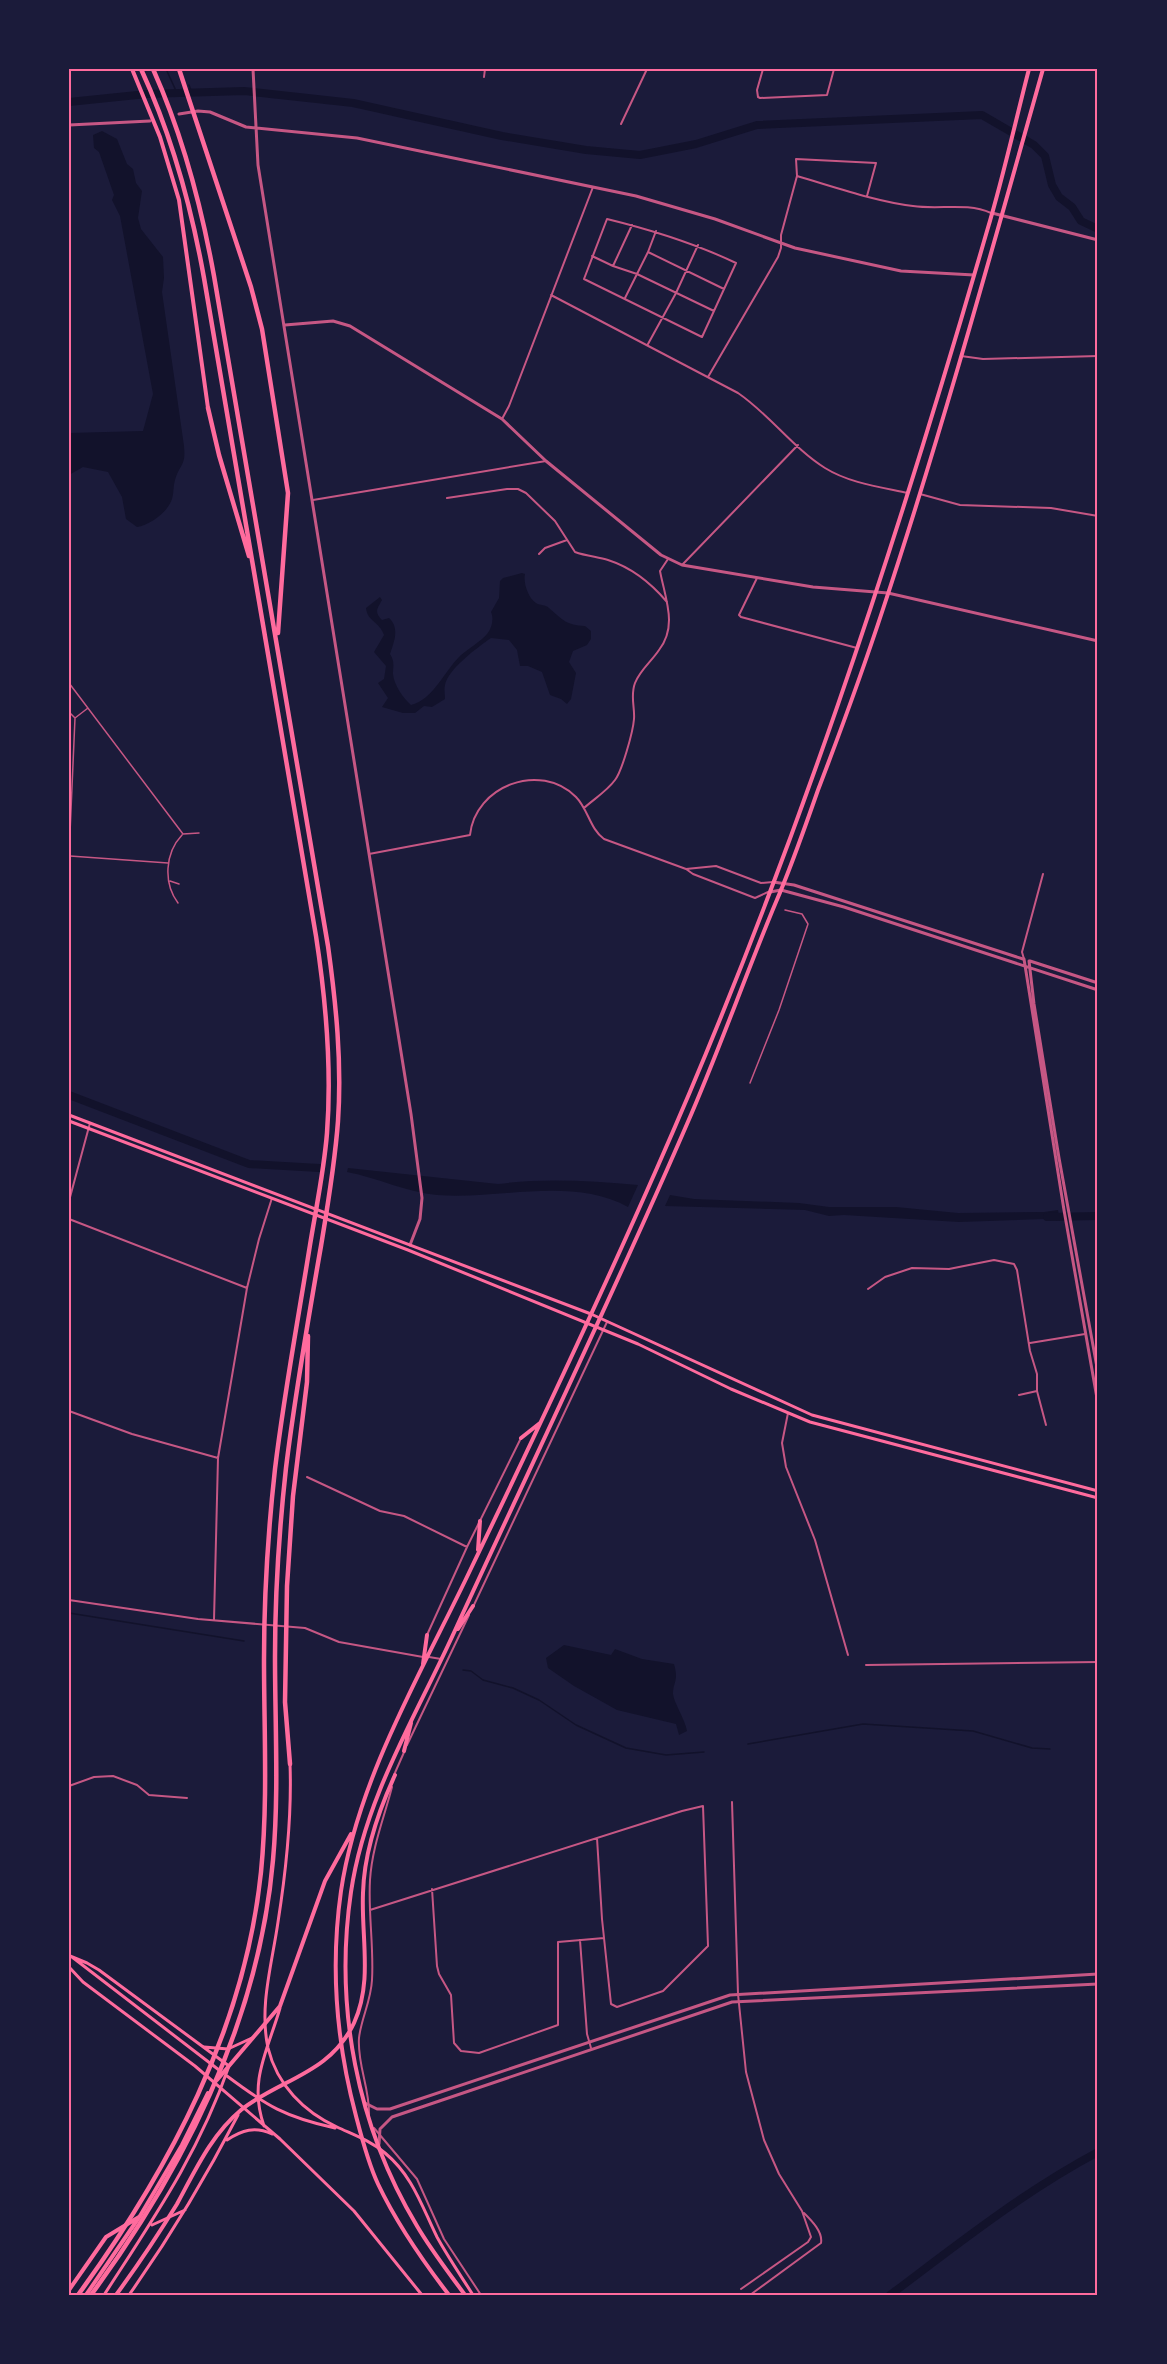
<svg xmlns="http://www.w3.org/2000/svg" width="1167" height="2364" viewBox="0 0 1167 2364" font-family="Arial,sans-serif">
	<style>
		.water { fill: #12122b }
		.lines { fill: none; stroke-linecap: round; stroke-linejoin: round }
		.stream { stroke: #12122b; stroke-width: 1.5 }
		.river { stroke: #12122b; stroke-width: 8 }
		.pedestrian { stroke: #c65784; stroke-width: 1.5 }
		.minor { stroke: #c65784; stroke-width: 2 }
		.tertiary { stroke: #c65784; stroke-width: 3 }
		.secondary { stroke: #ff6b9d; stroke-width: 3 }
		.primary { stroke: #ff6b9d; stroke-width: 4 }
		.motorway { stroke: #ff6b9d; stroke-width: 4.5 }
		.neatline { fill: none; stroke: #ff6b9d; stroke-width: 2 }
	</style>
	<rect width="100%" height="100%" fill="#1b1b3a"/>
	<path class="water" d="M102,131l15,8 10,25 6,5 3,14 6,8 -4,27 3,11 22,28 1,21 -2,14 22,154c2,21 -4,17 -9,34 -2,6 -1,13 -3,19 -4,13 -22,26 -35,28l-11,-8 -4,-22 -14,-25 -25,-5 -14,8v-42l74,-2 10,-37 -33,-178 -8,-16 2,-5 -15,-43 -5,-4 -1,-13z
		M522,573l3,1c-2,8 3,24 11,29 5,3 9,1 13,5 14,12 17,17 36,18l6,5v8l-4,6 -14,6 -4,11 7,11 -5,26 -4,5 -6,-5 -11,-4 -8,-23 -14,-6h-8l-3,-16 -8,-10 -18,-2c-13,9 -43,31 -46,47 -1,4 0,10 0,14l-13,8 -8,-1 -9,7h-12l-21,-6 6,-9 -10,-15 6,-4 2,-13 -12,-14 10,-17c-4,-13 -17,-14 -18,-27l14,-11 2,3c-5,9 -8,12 0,20l7,-2c11,10 5,24 1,36 5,8 3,12 3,20 1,11 10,24 18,31 22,-5 34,-35 50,-50 8,-7 19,-13 26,-21 5,-6 7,-15 4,-22l8,-14 1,-17 3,-3z
		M348,1168l150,16c46,-6 93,-3 140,1l-10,22c-57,-31 -129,-7 -191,-12 -31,-3 -59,-17 -90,-23z
		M670,1195l24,4 105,4 30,4h67l62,6 86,-1 14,-2 2,11 -16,-2 -85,3 -115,-7 -15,1 -24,-6 -140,-4z
		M564,1645l47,10 4,-6 27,10 32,5c5,17 -1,18 -1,30 1,9 12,25 14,37l-8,4 -3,-11 -59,-14 -43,-24 -26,-18 -2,-10z"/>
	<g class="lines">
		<path class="stream" d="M166,69l11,24
			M189,85l3,8
			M69,1613l175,28
			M463,1670l8,1 12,9 30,8 26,12 37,25 50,23 40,7 38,-3
			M748,1744l115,-20 110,7 59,17 18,1"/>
		<path class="river" d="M69,102l78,-8 97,-3 109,12 149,33 84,14 54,5 56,-11 61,-19 225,-10 52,30 11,11 7,29 7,12 13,10 9,14 17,8
			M69,1095l180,69 70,4
			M1047,1217l51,-1
			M890,2295c68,-51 133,-103 208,-143"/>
		<path class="pedestrian" d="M69,683l114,151 16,-1
			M69,712l6,6
			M69,856l6,-138 13,-10
			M70,856l98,7
			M170,881l9,3
			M178,903c-15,-20 -13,-50 4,-68
			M750,1083l29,-73 29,-86 -6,-10 -17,-4"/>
		<path class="minor" d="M763,69l-6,21 1,7 2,1 67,-3 7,-26
			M484,77l1,-8
			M621,124l26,-55
			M867,196l9,-33 -80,-4 1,17c38,11 77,25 116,30 27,4 53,-4 78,7
			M607,219c45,11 87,24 129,44l-34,74 -118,-58z
			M632,225l-19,41 24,8 77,37
			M656,231l-8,21 76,37
			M592,256l21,10
			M551,295l187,98c31,21 56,56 87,75 24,15 55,19 83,25
			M625,298l23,-46
			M648,344l28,-51 22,-48
			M961,356l22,3 115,-3
			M708,377l70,-120 3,-9v-13l16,-59
			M502,419l7,-13 84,-219
			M920,494l40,11 91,3 47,8
			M447,498l60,-9h11l8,4 29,28 20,31c11,4 23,5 33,8 25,8 43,23 59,42
			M313,500l233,-39
			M539,554l6,-6 22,-8
			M683,564l115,-119
			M757,578l-18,37 2,2 116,31
			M584,808c10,-9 23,-17 31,-28 7,-9 18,-48 19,-61 1,-12 -4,-23 1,-36 5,-13 16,-21 24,-33 19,-24 6,-52 1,-79l8,-12
			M369,854l101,-19c5,-49 70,-74 106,-38 12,12 14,32 28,42l82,30 7,5 62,24 13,-6
			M686,869l30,-3 45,17 12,-1
			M1024,959l-2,-7 21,-78
			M69,1201l21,-78
			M69,1219l178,69
			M868,1289l17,-12 27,-9 37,1 45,-9 20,4 3,6 13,81 7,23v17l9,34
			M1030,1343l55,-9
			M1019,1395l18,-4
			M69,1411l63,23 86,24
			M788,1413l-6,30 4,24 29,73 33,115
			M307,1477l73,34 24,5 63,31
			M69,1600l129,19 107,9 34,14 84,15
			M473,1607l134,-285
			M214,1620l4,-162 29,-170 12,-49 13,-41
			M427,1635l40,-88 54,-109
			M429,1657l12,2
			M866,1665l232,-3
			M407,1745l62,-130
			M394,1775l11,-25
			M69,1786l25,-9 19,-1 24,9 12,10 38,3
			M732,1802l6,192 8,78 18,68 15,34 23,37 9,26 -3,5 -67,47
			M432,1889l5,77 2,8 12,21 3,48 7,8 18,2 79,-28v-83l46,-4
			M370,1910l312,-99 21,-5 5,140 -45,45 -46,16 -6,-3 -9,-85 -5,-81
			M580,1940l7,94 4,14
			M369,2115c1,-26 -12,-51 -10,-77 2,-19 12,-37 13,-58 2,-33 -4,-67 -2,-100 2,-33 14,-62 22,-93
			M374,2128l43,51 27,60 37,56
			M750,2295l71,-52c2,-11 -9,-22 -17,-30"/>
		<path class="tertiary" d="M253,69l5,96 153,949 11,84 -2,21 -10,26
			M179,114l19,-3 12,1 36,15 111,11 279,58 79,23 80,29 106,23 73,4
			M69,125l81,-4
			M992,213l106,27
			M285,325l48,-4 17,5 152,93 44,42 115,94 21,10 131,22 75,6 210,48
			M773,882l21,3 229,74
			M770,892l11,-2 63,17 254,83
			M1024,959l40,251 34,194
			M1029,961l5,43 25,154 39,215
			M1030,961l68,22
			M365,2103l12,6h13l340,-114 368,-21
			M379,2144l1,-15 12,-12 340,-115 366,-18"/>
		<path class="secondary" d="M69,1115l522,199 221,101 286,76
			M69,1121l339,129 230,94 93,45 79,33 288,76
			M290,1764c2,52 -4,107 -12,158 -6,42 -19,84 -10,126 9,37 36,64 69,79 17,8 34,14 48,26 28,23 37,54 52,84 11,20 24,39 36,58
			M70,1956l17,7 12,7 130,96c-30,87 -76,153 -125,229
			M72,1957l147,113
			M69,1967l14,15 112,84 85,73 74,72 68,84
			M204,2047l24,2 24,-11
			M227,2076c40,30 58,41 108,52
			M264,2126c-16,-45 4,-76 16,-118
			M227,2140c15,-10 28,-14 45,-6
			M152,2225l33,-15
			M129,2295c41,-58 77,-118 109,-180"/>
		<path class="primary" d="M132,69l28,68 19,63 29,208
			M521,1438l19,-15
			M478,1550l2,-29
			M458,1629l15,-23
			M423,1664l4,-29
			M404,1751l7,-28
			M217,2080l63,-74 45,-125 26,-47
			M69,2290l37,-53 33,-20
			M86,2295l54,-79 42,-71 26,-52
			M116,2295c22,-30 42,-60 61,-91 18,-33 34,-69 64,-94 39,-31 89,-36 113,-87 19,-42 7,-86 9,-130 1,-41 15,-81 32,-118
			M449,2295c-27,-35 -52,-71 -71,-111 -10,-21 -16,-45 -22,-68 -20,-75 -26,-148 -15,-225 16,-108 77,-213 124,-310 66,-137 131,-274 192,-413 134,-303 238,-619 330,-937 16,-53 28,-108 42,-162
			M465,2295c-16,-22 -34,-45 -48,-69 -60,-100 -83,-219 -66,-334 14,-96 67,-179 106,-266 77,-167 157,-333 230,-502 32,-73 58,-148 89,-222 16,-37 29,-75 42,-112 23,-60 45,-120 65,-181 59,-178 109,-359 160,-540"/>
		<path class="motorway" d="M179,69l72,218 11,42 26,164 -10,140
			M208,408l11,47 30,101
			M290,1764l-5,-62 2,-116 6,-90 14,-114 1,-46
			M78,2295c91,-125 167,-267 183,-423 7,-71 3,-142 3,-212 0,-64 4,-128 11,-191 9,-75 23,-149 35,-224 6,-37 14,-74 17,-112 5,-66 -1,-132 -11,-197l-112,-658c-13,-73 -32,-142 -63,-209
			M91,2295c94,-128 168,-275 182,-435 6,-67 2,-135 2,-203 0,-63 4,-126 11,-189 9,-74 22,-148 35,-222 7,-42 14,-83 17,-125 4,-59 -2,-117 -10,-175l-114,-670c-13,-72 -31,-140 -61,-207"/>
	</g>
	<rect width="1167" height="2364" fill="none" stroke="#1b1b3a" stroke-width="141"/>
	<rect x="70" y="70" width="1026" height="2224" class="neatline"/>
</svg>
